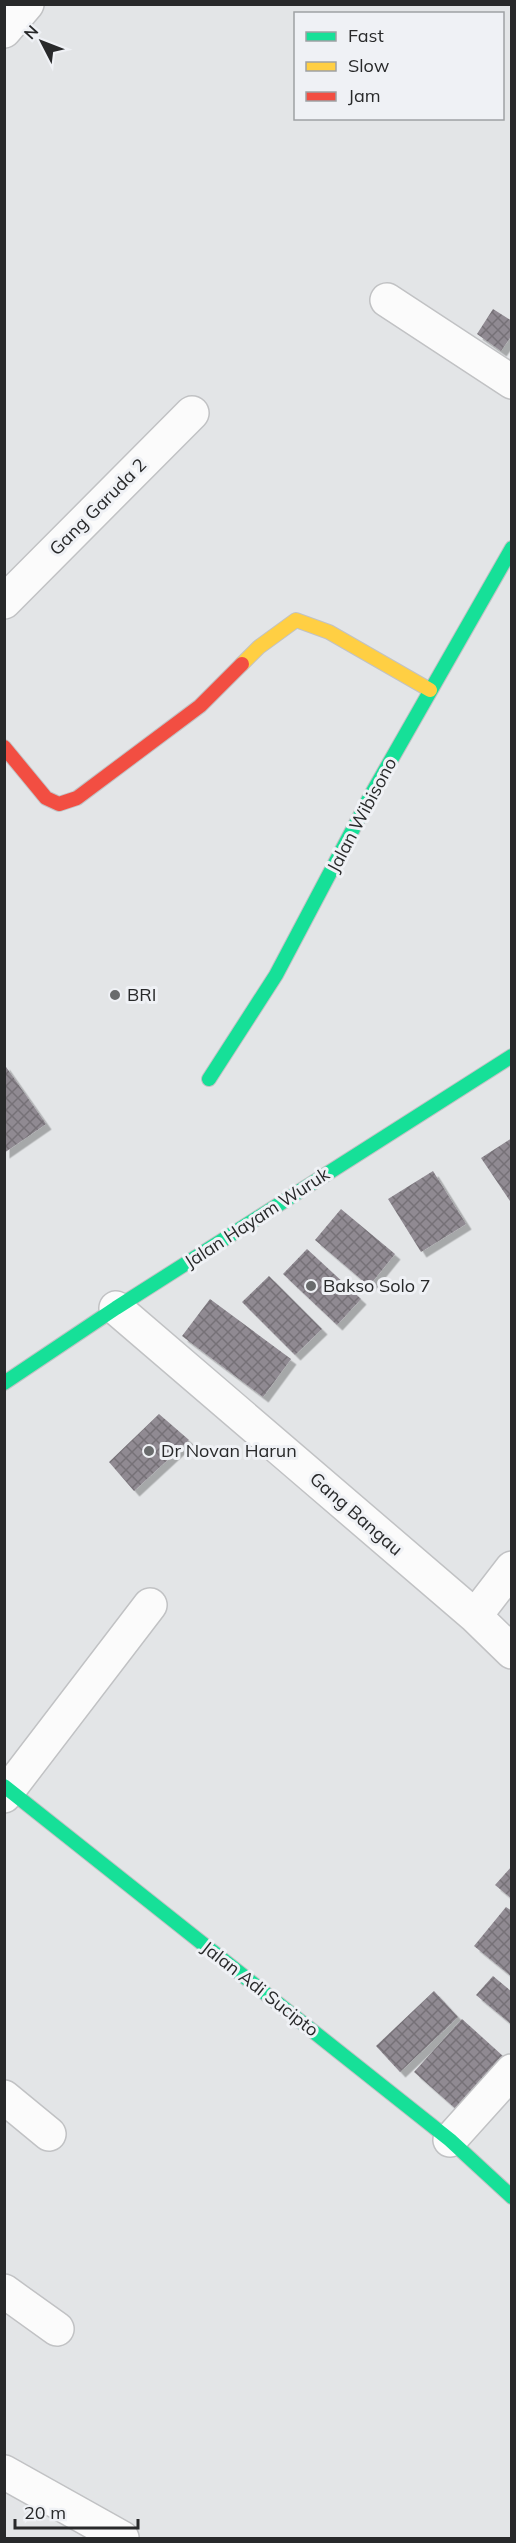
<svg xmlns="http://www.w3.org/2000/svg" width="516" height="2543" viewBox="0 0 516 2543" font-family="Mulish,sans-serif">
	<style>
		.building { fill: url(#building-cross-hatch); filter: url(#shadow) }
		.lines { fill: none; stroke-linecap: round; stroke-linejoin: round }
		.street-casing { stroke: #c1c2c4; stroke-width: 36 }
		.fast-casing { stroke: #c1c2c4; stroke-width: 16 }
		.slow-casing { stroke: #c1c2c4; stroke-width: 16 }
		.jam-casing { stroke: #c1c2c4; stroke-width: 16 }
		.street { stroke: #fbfbfb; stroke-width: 33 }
		.fast { stroke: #16e098; stroke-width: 14 }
		.slow { stroke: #ffcf43; stroke-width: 14 }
		.jam { stroke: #f24e42; stroke-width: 14 }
		.poi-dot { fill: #696b6c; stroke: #eff1f5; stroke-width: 2 }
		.labels { text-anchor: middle; stroke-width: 6; stroke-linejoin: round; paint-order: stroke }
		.street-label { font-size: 18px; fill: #28292a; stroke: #eff1f5 }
		.poi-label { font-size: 18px; fill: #28292a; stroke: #eff1f5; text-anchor: start }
	</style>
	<defs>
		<pattern id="building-cross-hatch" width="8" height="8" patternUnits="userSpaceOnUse" patternTransform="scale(1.5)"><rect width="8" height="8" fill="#908a92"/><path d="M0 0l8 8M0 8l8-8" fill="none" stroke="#767177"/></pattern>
		<filter id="shadow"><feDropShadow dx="5.5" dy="5.5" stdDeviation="0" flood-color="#0004"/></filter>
	</defs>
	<rect width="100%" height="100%" fill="#e3e5e7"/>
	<path class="building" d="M493,309l19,12v14l-11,16 -24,-17z
		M4,1064l42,60 -42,29z
		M512,1138v66l-31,-46z
		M433,1171l33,53 -45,28 -33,-53z
		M341,1209l54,45 -26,32 -54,-46z
		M307,1249l54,50 -24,26 -54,-51z
		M269,1276l53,53 -27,26 -53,-53z
		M210,1299l81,60 -28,38 -81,-61z
		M159,1414l30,26 -55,51 -25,-29z
		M512,1866v33l-17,-14z
		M506,1907l6,4v66l-38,-31z
		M493,1976l19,16v33l-36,-30z
		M434,1991l24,26 -58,55 -24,-26z
		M462,2019l42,38 -47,53 -43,-38z"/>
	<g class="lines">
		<g class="street-casing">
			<path id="street" d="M4,31l23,-27
				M387,300l125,82
				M4,602l188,-189
				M116,1308l359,308 37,36
				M475,1616l37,-48
				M4,1796l146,-191
				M4,2097l45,37
				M450,2140l62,-69
				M4,2291l53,38
				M4,2472l118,66"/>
		</g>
		<g class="fast-casing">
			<path id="fast" d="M209,1079l67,-104 95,-180 141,-247
				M4,1383l112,-75 396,-252
				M4,1786l446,354 62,57"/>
		</g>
		<g class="slow-casing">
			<path id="slow" d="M242,664l17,-17 37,-27 33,12 101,58"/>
		</g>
		<g class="jam-casing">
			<path id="jam" d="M4,747l42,51 13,6 18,-6 123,-92 42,-42"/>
		</g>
		<use href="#street" class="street"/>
		<use href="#fast" class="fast"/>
		<use href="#slow" class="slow"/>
		<use href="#jam" class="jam"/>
	</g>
	<g class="poi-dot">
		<circle cx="115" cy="995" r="6"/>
		<circle cx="311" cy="1286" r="6"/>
		<circle cx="149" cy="1451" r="6"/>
	</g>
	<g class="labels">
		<g class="street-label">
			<text transform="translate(98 507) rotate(-45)" y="6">Gang Garuda 2</text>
			<text transform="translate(362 815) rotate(-62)" y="6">Jalan Wibisono</text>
			<text transform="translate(257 1218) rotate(-33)" y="6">Jalan Hayam Wuruk</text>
			<text transform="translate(356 1514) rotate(41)" y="6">Gang Bangau</text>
			<text transform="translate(260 1989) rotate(38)" y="6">Jalan Adi Sucipto</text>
		</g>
		<g class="poi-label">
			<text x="127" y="1001">BRI</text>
			<text x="323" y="1292">Bakso Solo 7</text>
			<text x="161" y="1457">Dr Novan Harun</text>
		</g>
	</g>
	<rect width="516" height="2543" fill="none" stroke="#28292a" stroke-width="12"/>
	<rect x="294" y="12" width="210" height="108" fill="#eff1f5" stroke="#9fa1a4" stroke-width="1.5"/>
	<rect x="306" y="32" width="30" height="9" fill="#16e098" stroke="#9fa1a4" stroke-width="1.5"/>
	<text x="348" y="42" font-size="18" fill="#28292a">Fast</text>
	<rect x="306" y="62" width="30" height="9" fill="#ffcf43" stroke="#9fa1a4" stroke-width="1.5"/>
	<text x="348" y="72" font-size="18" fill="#28292a">Slow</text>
	<rect x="306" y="92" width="30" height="9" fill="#f24e42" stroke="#9fa1a4" stroke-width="1.5"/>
	<text x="348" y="102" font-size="18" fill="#28292a">Jam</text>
	<g transform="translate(42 42) rotate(312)" stroke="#eff1f5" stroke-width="4.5" paint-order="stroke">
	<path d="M0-4.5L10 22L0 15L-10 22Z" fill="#28292a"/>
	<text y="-9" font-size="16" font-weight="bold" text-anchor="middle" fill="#28292a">N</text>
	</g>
	<path d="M15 2519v9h123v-9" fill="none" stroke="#28292a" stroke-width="3"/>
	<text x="24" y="2519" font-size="18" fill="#28292a" stroke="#eff1f5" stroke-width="4.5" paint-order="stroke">20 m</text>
</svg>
